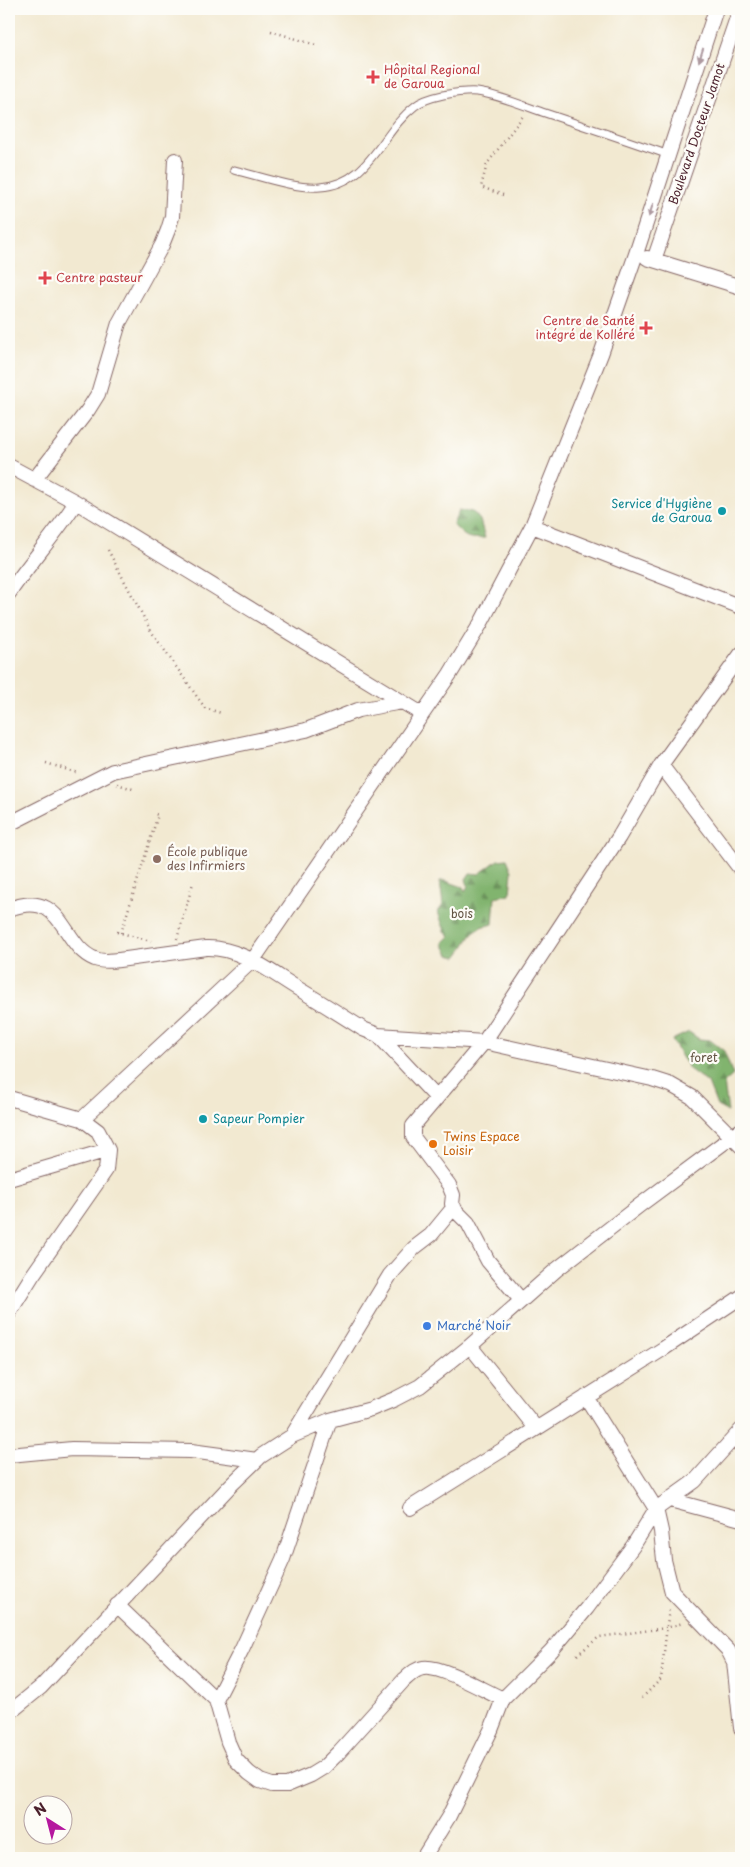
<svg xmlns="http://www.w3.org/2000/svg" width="750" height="1867" viewBox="0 0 750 1867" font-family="'Playpen Sans',sans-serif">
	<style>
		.forest { fill: url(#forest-firs); stroke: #666a4c }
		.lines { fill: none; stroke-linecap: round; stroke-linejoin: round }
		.service-casing { stroke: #856665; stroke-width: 9 }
		.minor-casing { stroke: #856665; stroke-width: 16 }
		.path { stroke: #856665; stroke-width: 2.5; stroke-dasharray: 1 4; stroke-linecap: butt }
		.service { stroke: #fff; stroke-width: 7 }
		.minor { stroke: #fff; stroke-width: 14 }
		.oneway { fill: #ae9aa0 }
		.health-dot { fill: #e0444e; stroke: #fdfcf7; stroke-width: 2 }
		.culture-dot { fill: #0f9aa8; stroke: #fdfcf7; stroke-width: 2 }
		.education-dot { fill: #8d6e63; stroke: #fdfcf7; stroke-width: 2 }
		.food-dot { fill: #e8710a; stroke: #fdfcf7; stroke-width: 2 }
		.shop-dot { fill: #3f7fe0; stroke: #fdfcf7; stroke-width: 2 }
		.labels { text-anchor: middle; stroke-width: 4.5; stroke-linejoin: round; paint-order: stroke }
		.health-label { font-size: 12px; fill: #be3a42; stroke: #fdfcf7; text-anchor: start }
		.street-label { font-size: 12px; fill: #4a1f2b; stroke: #fdfcf7 }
		.culture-label { font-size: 12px; fill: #0d838f; stroke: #fdfcf7; text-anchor: end }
		.education-label { font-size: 12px; fill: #785e54; stroke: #fdfcf7; text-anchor: start }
		.park-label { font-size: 12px; fill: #645544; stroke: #fdfcf7 }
		.food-label { font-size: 12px; fill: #c56008; stroke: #fdfcf7; text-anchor: start }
		.shop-label { font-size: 12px; fill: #366cbe; stroke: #fdfcf7; text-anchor: start }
	</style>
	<defs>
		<pattern id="forest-firs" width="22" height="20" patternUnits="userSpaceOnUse" patternTransform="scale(1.25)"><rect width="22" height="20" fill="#81b46e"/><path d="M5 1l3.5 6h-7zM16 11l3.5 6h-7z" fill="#6c925b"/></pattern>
	</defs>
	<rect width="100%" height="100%" fill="#fdfcf7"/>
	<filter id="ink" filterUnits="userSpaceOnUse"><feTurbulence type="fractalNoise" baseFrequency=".02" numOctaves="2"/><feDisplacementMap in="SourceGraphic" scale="10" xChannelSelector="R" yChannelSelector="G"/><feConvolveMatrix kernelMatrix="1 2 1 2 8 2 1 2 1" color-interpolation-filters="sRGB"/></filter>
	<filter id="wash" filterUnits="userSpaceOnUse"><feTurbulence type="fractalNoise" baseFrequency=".0096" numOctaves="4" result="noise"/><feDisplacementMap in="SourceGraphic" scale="20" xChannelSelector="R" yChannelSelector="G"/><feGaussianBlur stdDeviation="1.12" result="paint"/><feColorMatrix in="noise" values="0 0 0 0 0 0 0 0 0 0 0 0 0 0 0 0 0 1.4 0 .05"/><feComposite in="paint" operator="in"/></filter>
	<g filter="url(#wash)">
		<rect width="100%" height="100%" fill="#f2e9d1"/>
		<path class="forest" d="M459,510l14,2 7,8 5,18c-20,1 -18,0 -32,-13z
			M507,859l5,12 -2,23 -15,3 -2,27c-4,2 -8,1 -12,3 -11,5 -16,21 -24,30l-8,-2 -6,-12 7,-7 -5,-5 -7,-19 5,-7 -3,-24h6l17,6 2,4 3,-5 -2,-7 4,-6 9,1 19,-14z
			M689,1032l10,7 11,1 14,11 9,24 -9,8 4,29 -11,-6 -9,-23 -19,-14 -17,-29z"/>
	</g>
	<g filter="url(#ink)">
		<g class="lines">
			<g class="service-casing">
				<path id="service" d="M234,170c25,6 61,19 86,17 50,-3 61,-55 95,-81 7,-6 19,-9 28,-11 11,-2 23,-4 34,-3 18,2 48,14 65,20 42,14 84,28 127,43"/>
			</g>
			<g class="minor-casing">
				<path id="minor" d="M647,258l94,29
					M654,260l86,-251
					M9,466l67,36 346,212
					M34,480l54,-70 10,-16 21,-71 43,-78 6,-15 4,-13 3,-57
					M532,526l209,81
					M9,593c21,-31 47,-59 67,-91
					M661,765l80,105
					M9,824l104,-53 193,-41 52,-20 44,-8
					M9,909c56,-21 51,36 86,50 7,3 16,2 24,1l87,-12c34,-1 63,23 91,40 22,13 44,27 66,41l15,6 106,7 168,37 19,6 21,12 49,49
					M378,1035l58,62
					M9,1098l73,21 16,12 10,19 -2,20 -74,106 -23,37
					M82,1119l171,-159 197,-286 31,-51 51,-97 69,-172 35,-100 80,-245
					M9,1179l99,-29
					M521,1300l-33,-39 -20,-38 -12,-12 -4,-7 1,-9 -4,-10 -36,-48v-11l71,-84 135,-205 42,-72 80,-111
					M470,1346l66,82
					M586,1397l70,112 5,22 3,29 8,32 56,58 6,12 7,66
					M292,1436l98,-161 24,-27 17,-13 23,-28
					M9,1455l63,-6 119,2 66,9
					M670,1500l71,19
					M410,1508l253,-159 78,-52
					M117,1605l99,95 12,42 8,18 13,13 11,8 12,4h15l24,-10 13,-8 15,-15 65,-72c6,-5 11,-11 19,-12 18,-3 62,23 80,31
					M216,1700l26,-51 41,-90 47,-139
					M9,1713l32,-26 190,-202 30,-29 31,-20 38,-16 41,-11 24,-10 25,-13 50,-40 86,-76 84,-65 101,-75
					M423,1858l26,-42 42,-86 12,-31 48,-48 36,-43 46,-62 23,-37 39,-28 46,-51"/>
			</g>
			<path class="path" d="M271,31l45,14
				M503,195l-22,-8 6,-23 36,-48
				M108,550l43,81 54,77 16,5
				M46,763l32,10
				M117,784l19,6
				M117,932l34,9
				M121,933l37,-118 -6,-2
				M177,939l16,-56
				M577,1655l22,-18 67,-9 17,-5
				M642,1698l19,-19 8,-71"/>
			<use href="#service" class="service"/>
			<use href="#minor" class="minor"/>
		</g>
		<defs><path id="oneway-solid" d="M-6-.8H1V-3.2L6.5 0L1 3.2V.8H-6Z" transform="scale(1.25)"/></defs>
		<g class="oneway">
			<use href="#oneway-solid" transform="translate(701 55) rotate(108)"/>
			<use href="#oneway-solid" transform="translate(651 210) rotate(108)"/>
		</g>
	</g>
	<g class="health-dot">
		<path d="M370.5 69.5h5v5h5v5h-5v5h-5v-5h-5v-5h5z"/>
		<path d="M42.5 270.5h5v5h5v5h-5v5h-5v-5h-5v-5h5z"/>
		<path d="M643.5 320.5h5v5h5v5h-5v5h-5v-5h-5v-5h5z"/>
	</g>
	<g class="culture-dot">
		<circle cx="722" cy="511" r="5"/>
		<circle cx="203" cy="1119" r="5"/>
	</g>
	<circle class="education-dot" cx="157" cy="859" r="5"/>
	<circle class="food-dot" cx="433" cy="1144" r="5"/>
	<circle class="shop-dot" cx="427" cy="1326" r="5"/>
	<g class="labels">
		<g class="health-label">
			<text x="384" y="74">Hôpital Regional<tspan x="384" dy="14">de Garoua</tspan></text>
			<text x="56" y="282">Centre pasteur</text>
			<text x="635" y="325" text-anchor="end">Centre de Santé<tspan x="635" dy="14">intégré de Kolléré</tspan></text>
		</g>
		<g class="street-label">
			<text transform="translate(697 134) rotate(-71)" y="4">Boulevard Docteur Jamot</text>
		</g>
		<g class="culture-label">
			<text x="712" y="508">Service d'Hygiène<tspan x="712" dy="14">de Garoua</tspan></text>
			<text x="213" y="1123" text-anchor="start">Sapeur Pompier</text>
		</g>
		<g class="education-label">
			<text x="167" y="856">École publique<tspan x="167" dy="14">des Infirmiers</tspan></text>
		</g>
		<g class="park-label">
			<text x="462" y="918">bois</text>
			<text x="704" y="1062">foret</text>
		</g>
		<g class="food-label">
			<text x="443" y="1141">Twins Espace<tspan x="443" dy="14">Loisir</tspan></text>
		</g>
		<g class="shop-label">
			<text x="437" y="1330">Marché Noir</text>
		</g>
	</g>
	<rect width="750" height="1867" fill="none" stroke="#fdfcf7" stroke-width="30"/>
	<g transform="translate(48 1820) rotate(324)"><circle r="24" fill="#fdfcf7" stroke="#b5a4a5"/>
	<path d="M0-4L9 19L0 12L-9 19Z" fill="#b5179e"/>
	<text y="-8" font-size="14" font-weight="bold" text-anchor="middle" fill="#4a1f2b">N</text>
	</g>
</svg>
